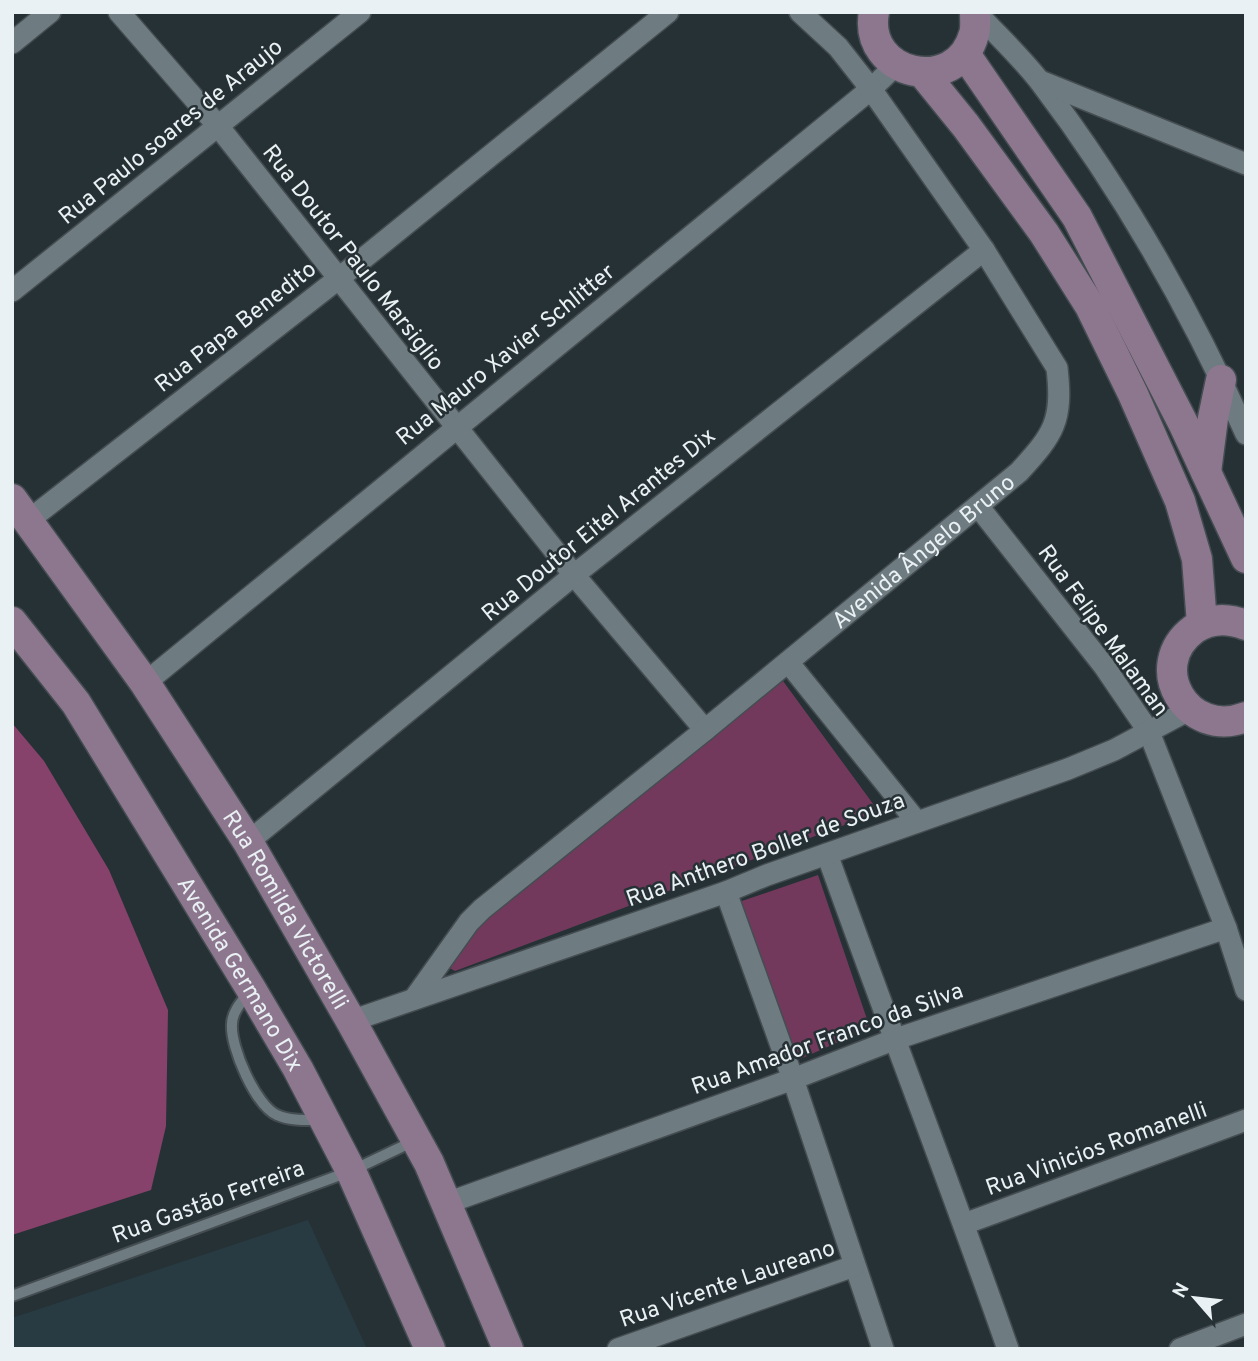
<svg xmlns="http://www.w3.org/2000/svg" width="1258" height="1361" viewBox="0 0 1258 1361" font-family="Overpass,sans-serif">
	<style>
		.built { fill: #283b42 }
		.green { fill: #73395c }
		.forest { fill: #87426b }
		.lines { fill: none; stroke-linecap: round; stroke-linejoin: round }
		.lane-casing { stroke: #444d51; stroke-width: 14 }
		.street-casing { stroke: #444d51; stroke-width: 24 }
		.secondary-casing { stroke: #444d51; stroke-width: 33 }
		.lane { stroke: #6e7b80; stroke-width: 10 }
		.street { stroke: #6e7b80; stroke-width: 21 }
		.secondary { stroke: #8d778e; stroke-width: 30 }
		.labels { text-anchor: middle; stroke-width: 5; stroke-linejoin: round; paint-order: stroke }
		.street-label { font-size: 23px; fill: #eaf1f4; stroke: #263135 }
	</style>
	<rect width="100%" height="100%" fill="#263135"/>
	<path class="built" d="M308,1220l59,129h-355v-31z"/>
	<path class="green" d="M783,681l96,131 -424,159 -15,-8 74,-80z
		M818,875l52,153 -72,32 -59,-158z"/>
	<path class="forest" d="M12,723l32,38 65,109 59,140 -2,116 -15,64 -139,45z"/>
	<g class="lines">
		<g class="lane-casing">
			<path id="lane" d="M250,991c-8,10 -18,21 -18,33 -2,23 24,82 45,91 13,6 29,5 43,5
				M12,1296l339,-125 63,-30"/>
		</g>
		<g class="street-casing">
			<g id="street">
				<path d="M119,12l99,114 356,449 131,155"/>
				<path d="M976,12c21,23 46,46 65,71 82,108 150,228 205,351"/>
				<path d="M12,43l38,-31"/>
				<path d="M1040,81l206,83"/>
				<path d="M12,291l348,-279"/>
				<path d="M978,506l126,160 45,66 77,196 20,62"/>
				<path d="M29,520l309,-241 330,-267"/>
				<path d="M788,662l129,160"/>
				<path d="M145,683l726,-594 25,-24"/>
				<path d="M248,842l326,-267 410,-325"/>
				<path d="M827,854c59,165 123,329 181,495"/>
				<path d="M726,892l67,187 90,270"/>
				<path id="s1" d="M414,999l55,-77 13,-13 223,-179 314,-258c35,-38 44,-51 38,-104l-73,-118 -113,-161 -33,-42 -38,-35"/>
				<path d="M351,1021l375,-129 41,-17 301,-106 46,-19 75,-40"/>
				<path d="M447,1203l346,-124 100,-39 333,-112"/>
				<path d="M964,1224l282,-104"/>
				<path d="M618,1349l236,-83"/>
				<path d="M1180,1349l66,-25"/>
			</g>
		</g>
		<g class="secondary-casing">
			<g id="secondary">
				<path d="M874,12c-12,64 83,85 100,22 2,-6 1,-15 1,-22"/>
				<path d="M965,54l112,163 107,208 62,133"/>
				<path d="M923,73l43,53 78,107 46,73 43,88 47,107 17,58 5,65"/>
				<path d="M1206,472l7,-54 8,-38"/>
				<path id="s2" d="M12,499l133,184 103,159 103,179 78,142 79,186"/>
				<path id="s3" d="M12,622l64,81 175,286 47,80 53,102 79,178"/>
				<path d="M1246,625c-18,-7 -36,-7 -52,4 -50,37 -7,111 52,88"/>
			</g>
		</g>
		<use href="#lane" class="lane"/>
		<use href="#street" class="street"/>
		<use href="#secondary" class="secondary"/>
	</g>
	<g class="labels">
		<g class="street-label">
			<text transform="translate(170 131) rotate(-39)" y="8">Rua Paulo soares de Araujo</text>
			<text transform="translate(354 257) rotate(52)" y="8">Rua Doutor Paulo Marsiglio</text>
			<text transform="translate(235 326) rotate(-38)" y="8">Rua Papa Benedito</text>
			<text transform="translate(505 354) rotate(-39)" y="8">Rua Mauro Xavier Schlitter</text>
			<text transform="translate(598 524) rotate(-39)" y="8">Rua Doutor Eitel Arantes Dix</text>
			<text dy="8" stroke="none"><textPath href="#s1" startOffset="681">Avenida Ângelo Bruno</textPath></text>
			<text transform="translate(1104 630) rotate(54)" y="8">Rua Felipe Malaman</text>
			<text transform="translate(765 849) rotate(-20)" y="8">Rua Anthero Boller de Souza</text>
			<text dy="8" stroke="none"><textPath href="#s2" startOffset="494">Rua Romilda Victorelli</textPath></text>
			<text dy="8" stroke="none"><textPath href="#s3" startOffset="420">Avenida Germano Dix</textPath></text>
			<text transform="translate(827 1038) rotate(-20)" y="8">Rua Amador Franco da Silva</text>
			<text transform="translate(1096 1148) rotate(-20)" y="8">Rua Vinicios Romanelli</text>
			<text transform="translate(208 1201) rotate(-20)" y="8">Rua Gastão Ferreira</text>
			<text transform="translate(727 1283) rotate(-19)" y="8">Rua Vicente Laureano</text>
		</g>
	</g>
	<rect width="1258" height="1361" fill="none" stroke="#eaf1f4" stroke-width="28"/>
	<g transform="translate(1195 1298) rotate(298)" stroke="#263135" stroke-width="5" paint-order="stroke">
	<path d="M0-5L12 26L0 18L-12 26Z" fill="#eaf1f4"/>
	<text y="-10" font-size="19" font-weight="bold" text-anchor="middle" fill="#eaf1f4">N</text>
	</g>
</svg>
